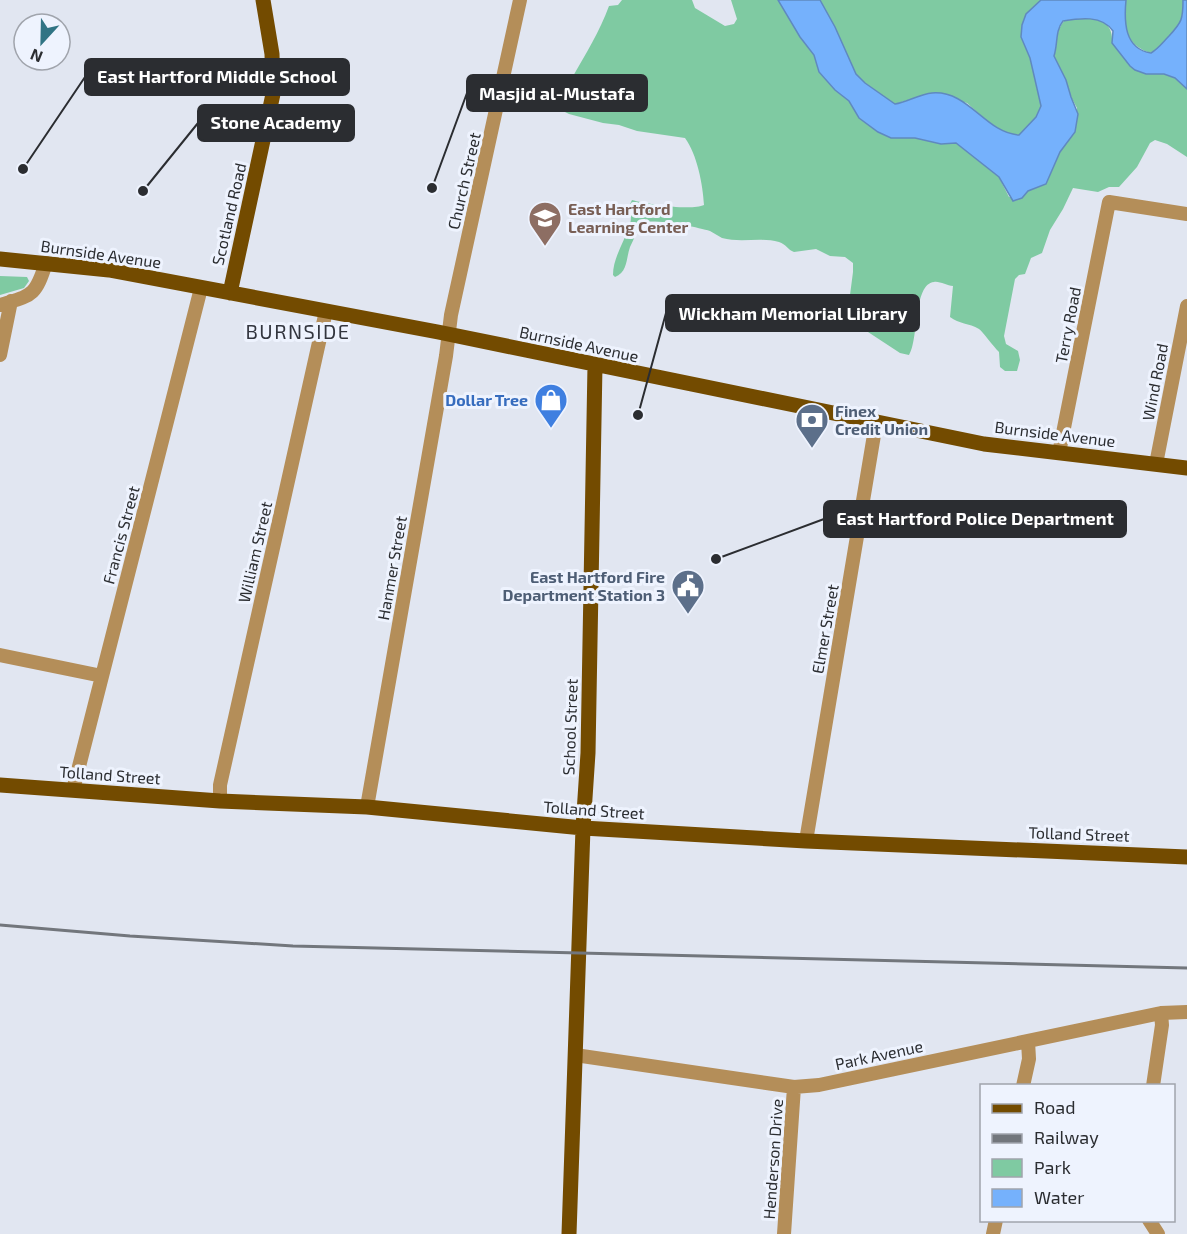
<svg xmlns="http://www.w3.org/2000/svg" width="1187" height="1234" viewBox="0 0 1187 1234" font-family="'Exo 2',sans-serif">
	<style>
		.green { fill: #7fcaa2 }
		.water { fill: #75b1fc; stroke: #5f89bf; stroke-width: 1.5 }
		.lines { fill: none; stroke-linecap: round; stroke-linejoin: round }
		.minor { stroke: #b48e59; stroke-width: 14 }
		.major { stroke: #734b00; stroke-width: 15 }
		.rail { stroke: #72767c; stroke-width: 3 }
		.labels { text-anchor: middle; stroke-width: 6; stroke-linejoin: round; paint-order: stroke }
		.street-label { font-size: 16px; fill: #2b2d31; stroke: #eef3fe }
		.education-label { font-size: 16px; font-weight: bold; fill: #785e54; stroke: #eef3fe; text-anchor: start }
		.shop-label { font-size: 16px; font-weight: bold; fill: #366cbe; stroke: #eef3fe; text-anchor: end }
		.service-label { font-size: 16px; font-weight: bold; fill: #4e5e75; stroke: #eef3fe; text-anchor: start }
		.quarter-label { font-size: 20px; letter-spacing: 1.5px; fill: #33363f; stroke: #eef3fe }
		.leader { fill: none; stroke: #2b2d31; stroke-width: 2 }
		.callout-dot { fill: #2b2d31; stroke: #eef3fe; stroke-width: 2 }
		.callout { fill: #2b2d31; stroke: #2b2d31; stroke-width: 2 }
		.callout-label { font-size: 18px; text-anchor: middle; font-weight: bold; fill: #fff }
	</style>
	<rect width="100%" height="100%" fill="#e1e6f1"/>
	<path class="green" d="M622,0h70l3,8 30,18 9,-2 3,-5 -6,-19h47l22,37 14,18 5,17 16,18 14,11 10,17 19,14 13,6h24l26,6 15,-1 43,34 10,20 13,1 6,-7 18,-7 14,-32 15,-20 2,-24 -6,-11 -5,-17 -12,-24c4,-12 1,-25 10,-35 21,-4 50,-8 48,22l8,9 26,22h18l11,4 12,11v68l-20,-13 -12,-4 -5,3 -13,24 -18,20h-10l-11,5 -25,-4 -10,21 -13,21 -8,23 -11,5 -6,16 -6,1 -4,4 -11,57 2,8 12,7 2,9 -3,11h-12l-5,-4 -1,-15c-6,-6 -16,-20 -20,-23 -10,-6 -20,-5 -29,-12l3,-31c-6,0 -13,-5 -19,-4 -21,2 -15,58 -25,73l-9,-2 -32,-21 -15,-4 -6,-10 6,-46v-9l-8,-6 -15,-1 -14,-7 -22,3c-6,-2 -8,-8 -15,-10 -18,-5 -39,1 -57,-4 -4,-2 -8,-5 -12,-7 -13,-4 -58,-13 -69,-8 -4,8 -7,16 -11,24 -4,11 -2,25 -15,30l-2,-2c0,-18 12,-34 17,-51 3,-9 -3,-16 2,-24 14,4 59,11 72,5 -1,-20 -7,-51 -19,-67l-48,-7 -18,-6 -16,-2 -34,-9 -6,-3c5,-11 3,-23 9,-33 13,-23 28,-47 37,-72l9,-1z
		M820,0h221l-15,14 -4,11 -1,12 9,21 11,48 -5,11 -17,18 -12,-1 -21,-14 -19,-17 -36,-10 -36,11 -30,-21 -9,-9z
		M1126,0h57c0,9 1,20 -5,28 -3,5 -21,24 -27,24 -5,1 -9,-3 -13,-5 -16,-12 -14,-29 -12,-47z
		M0,276l27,1 2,4 -5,7 -24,7z"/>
	<path class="water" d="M778,0h42l15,27 21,47 9,9 30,21c12,-2 25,-10 37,-11 37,-3 53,40 87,42l17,-18 5,-11 -11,-48 -9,-21 1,-12 4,-11 15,-14h85c-2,21 -2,49 25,53 8,-5 12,-11 18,-17 13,-14 14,-17 14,-36h4v89l-12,-11 -11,-4h-18l-11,-4 -5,-4 -18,-23 1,-12c-11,-16 -33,-13 -50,-10 -8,10 -5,23 -9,35l12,24 5,17 7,17 -3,18 -15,20 -14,32 -18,7 -6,7 -9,3 -14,-24 -43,-34 -15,1 -26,-6h-24l-13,-6 -19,-14 -10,-17 -14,-11 -16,-18 -5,-17 -14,-18z"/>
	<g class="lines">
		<path class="minor" d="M0,305c32,-10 35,-8 46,-42
			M0,355l11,-54
			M1059,453l50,-251 78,12
			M1156,464l31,-158
			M0,655l102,21
			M73,790l128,-502
			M220,801v-16l106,-474
			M367,807l79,-451 5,-41 69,-315
			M806,841l70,-418
			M575,1055l219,32 25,-2 342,-72 26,-1
			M1023,1086l6,-27 -1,-18
			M1153,1086l9,-61 -1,-12
			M1149,1220l9,14
			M784,1234l10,-147
			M993,1234l3,-14"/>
		<path class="major" d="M0,259l109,11 329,62 546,112 203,24
			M230,293l43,-199 -1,-40 -9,-54
			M0,785l220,16 147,6 216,21 223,13 381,16
			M569,1234l14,-406 5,-75 7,-388"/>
		<path class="rail" d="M0,925l130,11 163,10 894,22"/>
	</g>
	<defs>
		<g id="school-pin" transform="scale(1.725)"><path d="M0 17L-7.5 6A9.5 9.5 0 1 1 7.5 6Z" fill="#8d6e63" stroke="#eef3fe"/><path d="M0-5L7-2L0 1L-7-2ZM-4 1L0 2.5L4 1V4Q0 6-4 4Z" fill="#fff"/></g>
		<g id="shop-pin" transform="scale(1.725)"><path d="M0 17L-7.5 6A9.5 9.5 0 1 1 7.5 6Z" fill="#3f7fe0" stroke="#eef3fe"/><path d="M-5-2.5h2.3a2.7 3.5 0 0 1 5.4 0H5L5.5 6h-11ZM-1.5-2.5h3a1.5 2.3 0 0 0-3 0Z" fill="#fff"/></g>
		<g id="bank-pin" transform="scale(1.725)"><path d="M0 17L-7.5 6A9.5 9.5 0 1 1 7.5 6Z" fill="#5c6f8a" stroke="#eef3fe"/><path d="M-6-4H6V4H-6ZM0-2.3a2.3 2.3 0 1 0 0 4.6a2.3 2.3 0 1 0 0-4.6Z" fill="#fff"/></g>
		<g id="civic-pin" transform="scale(1.725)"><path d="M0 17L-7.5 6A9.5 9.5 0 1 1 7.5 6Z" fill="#5c6f8a" stroke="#eef3fe"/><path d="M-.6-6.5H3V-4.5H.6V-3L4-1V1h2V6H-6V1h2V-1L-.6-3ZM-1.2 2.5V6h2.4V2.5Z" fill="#fff"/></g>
	</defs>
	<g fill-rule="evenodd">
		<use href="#school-pin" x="545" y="218"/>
		<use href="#shop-pin" x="551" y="400"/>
		<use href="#bank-pin" x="812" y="420"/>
		<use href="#civic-pin" x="688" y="586"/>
	</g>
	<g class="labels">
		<g class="street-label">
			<text transform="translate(464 181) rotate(-77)" y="6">Church Street</text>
			<text transform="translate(229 214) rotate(-77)" y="6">Scotland Road</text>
			<text transform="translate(101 254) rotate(8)" y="6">Burnside Avenue</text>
			<text transform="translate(1068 325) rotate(-79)" y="6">Terry Road</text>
			<text transform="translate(579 344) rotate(12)" y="6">Burnside Avenue</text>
			<text transform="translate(1155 382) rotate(-79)" y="6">Wind Road</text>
			<text transform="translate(1055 434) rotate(7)" y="6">Burnside Avenue</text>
			<text transform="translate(121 535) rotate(-75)" y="6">Francis Street</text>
			<text transform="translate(255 552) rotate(-77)" y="6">William Street</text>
			<text transform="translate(392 568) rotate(-80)" y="6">Hanmer Street</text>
			<text transform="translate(825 629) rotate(-80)" y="6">Elmer Street</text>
			<text transform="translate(570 727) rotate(-88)" y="6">School Street</text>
			<text transform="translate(110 775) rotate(4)" y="6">Tolland Street</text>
			<text transform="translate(594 810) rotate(4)" y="6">Tolland Street</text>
			<text transform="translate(1079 834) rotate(2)" y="6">Tolland Street</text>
			<text transform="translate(879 1055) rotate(-12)" y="6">Park Avenue</text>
			<text transform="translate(773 1159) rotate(-86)" y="6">Henderson Drive</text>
		</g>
		<g class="education-label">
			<text x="568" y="215">East Hartford<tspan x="568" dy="18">Learning Center</tspan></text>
		</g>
		<g class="shop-label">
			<text x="528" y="406">Dollar Tree</text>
		</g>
		<g class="service-label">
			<text x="835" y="417">Finex<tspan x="835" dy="18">Credit Union</tspan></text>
			<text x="665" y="583" text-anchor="end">East Hartford Fire<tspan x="665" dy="18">Department Station 3</tspan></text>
		</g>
		<g class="quarter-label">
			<text x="298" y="339">BURNSIDE</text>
		</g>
	</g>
	<path class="leader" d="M23 169L85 77M432 188L467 93M143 191L198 123M638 415L666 313M716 559L824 519"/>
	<g class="callout-dot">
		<circle cx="23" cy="169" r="6"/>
		<circle cx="432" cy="188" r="6"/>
		<circle cx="143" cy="191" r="6"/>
		<circle cx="638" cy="415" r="6"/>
		<circle cx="716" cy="559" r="6"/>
	</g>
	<g class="callout">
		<rect x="85" y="59" width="264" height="36" rx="6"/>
		<rect x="467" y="75" width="180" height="36" rx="6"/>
		<rect x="198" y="105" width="156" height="36" rx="6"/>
		<rect x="666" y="295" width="253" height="36" rx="6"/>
		<rect x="824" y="501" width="302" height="36" rx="6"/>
	</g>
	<g class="callout-label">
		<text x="217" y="83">East Hartford Middle School</text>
		<text x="557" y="100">Masjid al-Mustafa</text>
		<text x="276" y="129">Stone Academy</text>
		<text x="793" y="320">Wickham Memorial Library</text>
		<text x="975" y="525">East Hartford Police Department</text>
	</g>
	<rect x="980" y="1084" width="195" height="138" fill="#eef3fe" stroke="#a0a4ac" stroke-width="1.5"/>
	<rect x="992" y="1104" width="30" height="9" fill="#734b00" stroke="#a0a4ac" stroke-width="1.5"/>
	<text x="1034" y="1114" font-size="18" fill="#2b2d31">Road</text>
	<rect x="992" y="1134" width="30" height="9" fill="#72767c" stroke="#a0a4ac" stroke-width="1.5"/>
	<text x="1034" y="1144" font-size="18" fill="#2b2d31">Railway</text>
	<rect x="992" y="1159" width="30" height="18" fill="#7fcaa2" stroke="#a0a4ac" stroke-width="1.5"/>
	<text x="1034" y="1174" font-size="18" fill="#2b2d31">Park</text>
	<rect x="992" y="1189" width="30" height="18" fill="#75b1fc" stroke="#a0a4ac" stroke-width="1.5"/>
	<text x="1034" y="1204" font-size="18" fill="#2b2d31">Water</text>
	<g transform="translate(42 42) rotate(202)"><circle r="28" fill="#eef3fe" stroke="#a0a4ac" stroke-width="1.5"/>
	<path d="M0-4.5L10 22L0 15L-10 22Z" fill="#307484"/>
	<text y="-9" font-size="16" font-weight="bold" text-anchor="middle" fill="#2b2d31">N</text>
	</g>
</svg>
